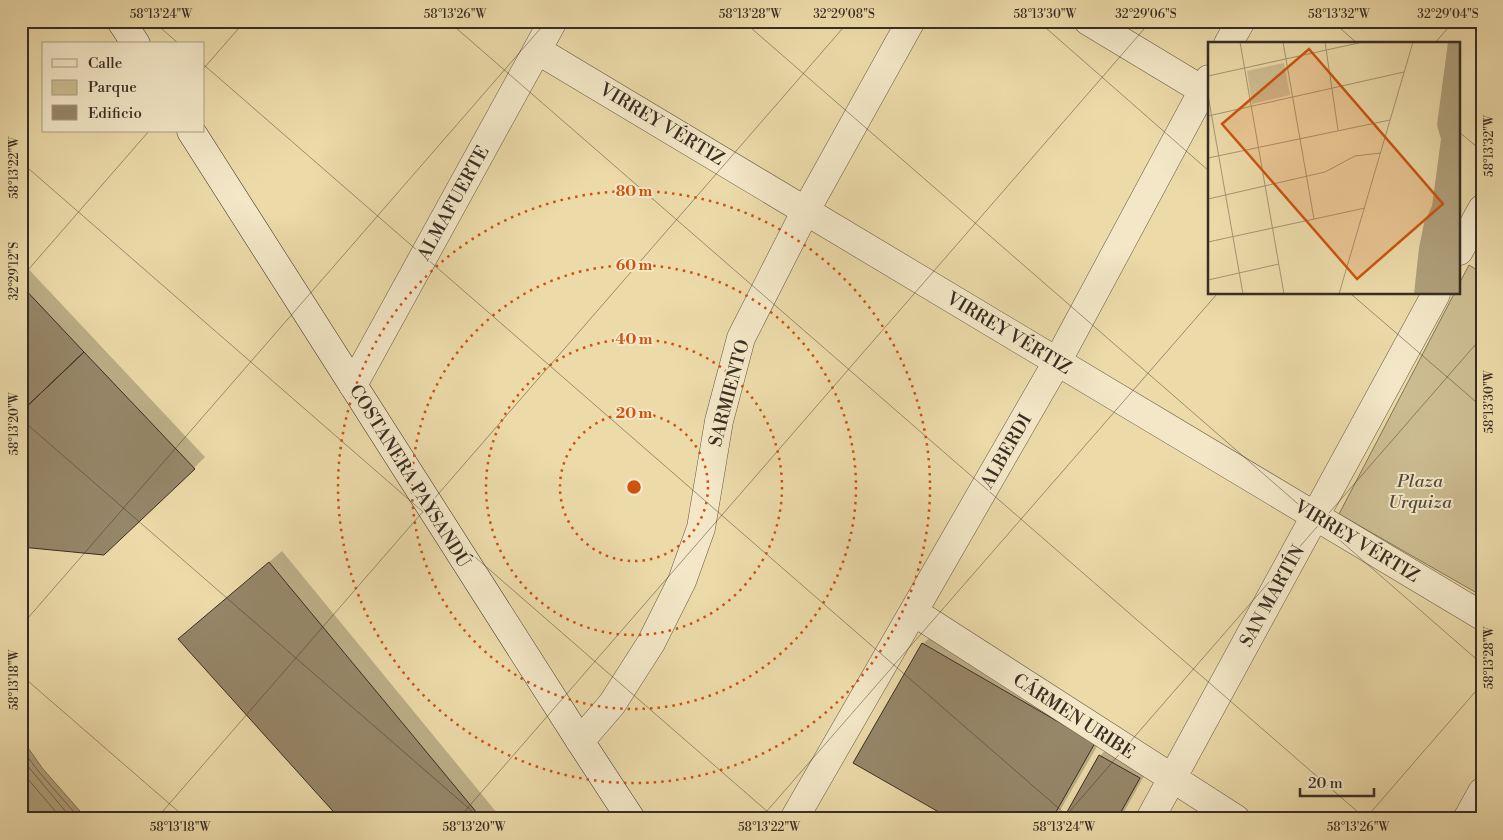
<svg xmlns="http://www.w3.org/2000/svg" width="1503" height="840" viewBox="0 0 1503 840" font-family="'Libre Bodoni',serif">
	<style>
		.green { fill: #cdbd92; stroke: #82765a }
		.water { fill: #afa07b; stroke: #7f7258 }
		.shadow { fill: #0003 }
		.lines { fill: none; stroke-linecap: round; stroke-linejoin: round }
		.shore { stroke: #74674f; stroke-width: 1 }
		.building { fill: #968769; stroke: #382e23 }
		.street-casing { stroke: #655944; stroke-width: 29 }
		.secondary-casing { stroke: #382e23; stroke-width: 29 }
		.street { stroke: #f3e7c7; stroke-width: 28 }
		.secondary { stroke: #f3e7c7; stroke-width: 28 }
		.ticks { fill: none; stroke: #382e23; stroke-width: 1; stroke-opacity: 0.45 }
		.ring { fill: none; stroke: #ce530f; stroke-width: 2.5; stroke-dasharray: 2.5 5 }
		.labels { text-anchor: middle; stroke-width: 4; stroke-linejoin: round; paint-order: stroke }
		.street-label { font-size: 18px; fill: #382e23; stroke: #f3e7c7 }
		.park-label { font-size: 18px; font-style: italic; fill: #564b39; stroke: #f3e7c7 }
		.inset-road { fill: none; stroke: #a49573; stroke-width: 1 }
		.view { fill: #ce530f; fill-opacity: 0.15; stroke: #ce530f; stroke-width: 2.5 }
		.inset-edge { fill: none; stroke: #382e23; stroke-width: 2.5 }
		.centre { fill: #ce530f; stroke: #f3e7c7; stroke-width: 2.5 }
		.ring-label { font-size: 15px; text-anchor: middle; font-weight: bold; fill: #ce530f; stroke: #f3e7c7; stroke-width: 4; stroke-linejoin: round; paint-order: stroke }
		.neatline { fill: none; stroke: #382e23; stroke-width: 2 }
		.ticks-label { font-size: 12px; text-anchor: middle; fill: #382e23 }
	</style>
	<rect width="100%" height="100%" fill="#ecdaa9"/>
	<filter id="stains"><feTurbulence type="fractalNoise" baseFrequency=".004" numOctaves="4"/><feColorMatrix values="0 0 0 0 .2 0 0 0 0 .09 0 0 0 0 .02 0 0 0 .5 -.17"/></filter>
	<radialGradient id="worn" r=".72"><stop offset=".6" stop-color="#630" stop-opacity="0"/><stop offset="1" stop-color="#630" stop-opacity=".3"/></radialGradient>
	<path class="green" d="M1469,265l13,8v323l-143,-82 115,-220h5v-10z"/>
	<path class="water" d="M21,738l22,31 44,50h-66z"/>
	<path class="shadow" d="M21,261l184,196 -11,11 -173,78z
		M282,551l220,268h-161l-161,-180z
		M934,633l172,98 -51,88h-102l-30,-175z
		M1108,747l40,22 -28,50h-56l36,-63z"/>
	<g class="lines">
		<path class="shore" d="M21,748l18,24 41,47
			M21,758l51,61
			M21,771l41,48"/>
	</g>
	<path class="building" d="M21,285l63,67 -63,60z
		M84,352l111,117 -91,86 -83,-8v-135z
		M269,562l213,257h-142l-162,-180z
		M922,643l173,100 -43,76h-101l-98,-56z
		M1099,755l41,23 -23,41h-54z"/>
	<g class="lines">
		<g class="street-casing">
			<path id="street" d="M1088,21l121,73
				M1228,44l13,-23
				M537,50l945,566
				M1459,251l23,-42
				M353,385l200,-364
				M914,612l322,207
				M580,741l32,-37 39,-61 31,-62 19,-53 18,-107 22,-83 65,-128 105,-189
				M794,819l263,-457 152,-283
				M1150,819l286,-525
				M1467,819l15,-27"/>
		</g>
		<g class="secondary-casing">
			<path id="secondary" d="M121,21l15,23
				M191,131l389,610 51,78"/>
		</g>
		<use href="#street" class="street"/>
		<use href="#secondary" class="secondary"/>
	</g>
	<path class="ticks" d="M153,21l26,23M448,21l918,798M743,21l739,643M1038,21l171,150M1332,21l26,23M1434,44l20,-23M204,65l867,754M204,68l41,-47M1459,132l23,19M21,162l755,657M21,278l128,-147M1351,294l131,113M21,419l460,400M21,626l526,-605M21,675l166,144M156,819l693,-798M458,819l693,-798M760,819l457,-525M1063,819l419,-482M1365,819l117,-135"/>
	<g class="ring">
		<circle cx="634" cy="487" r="74"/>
		<circle cx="634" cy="487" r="148"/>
		<circle cx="634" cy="487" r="222"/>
		<circle cx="634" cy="487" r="296"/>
	</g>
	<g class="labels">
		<g class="street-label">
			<text transform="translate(662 124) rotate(31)" y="6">VIRREY VÉRTIZ</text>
			<text transform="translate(453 203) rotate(-61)" y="6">ALMAFUERTE</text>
			<text transform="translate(1009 333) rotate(31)" y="6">VIRREY VÉRTIZ</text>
			<text transform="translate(729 393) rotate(-75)" y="6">SARMIENTO</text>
			<text transform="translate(1006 451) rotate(-60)" y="6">ALBERDI</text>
			<text transform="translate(410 476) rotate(58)" y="6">COSTANERA PAYSANDÚ</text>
			<text transform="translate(1357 541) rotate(31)" y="6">VIRREY VÉRTIZ</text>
			<text transform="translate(1272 596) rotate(-61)" y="6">SAN MARTÍN</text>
			<text transform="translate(1074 716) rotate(33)" y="6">CÁRMEN URIBE</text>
		</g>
		<g class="park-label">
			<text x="1420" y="487">Plaza<tspan x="1420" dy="21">Urquiza</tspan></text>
		</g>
	</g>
	<g transform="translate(1208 42)">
		<rect width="252" height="252" fill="#ecdaa9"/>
		<path d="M76,21l6,32 -38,9 -5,-33z" fill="#cdbd92"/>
		<path d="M240,0h12v252h-46l5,-46 5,-25 8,-17 9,-67 -4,-14z" fill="#afa07b"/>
		<path class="inset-road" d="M32,0l44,252M75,0l31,177M117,0l13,88M0,34l155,-34M0,53l35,199M0,74l196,-44M0,116l182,-38M0,157l117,-27 30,-16 26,-3M0,200l157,-34M0,238l71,-16M131,252l74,-252"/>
		<path class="view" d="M101,7l134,155 -86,75 -135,-155z"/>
		<rect width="252" height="252" class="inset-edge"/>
	</g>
	<circle cx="634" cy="487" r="8" class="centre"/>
	<g class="ring-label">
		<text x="634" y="196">80 m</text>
		<text x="634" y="270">60 m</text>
		<text x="634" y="344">40 m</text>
		<text x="634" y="418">20 m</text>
	</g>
	<rect width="1503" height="840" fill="none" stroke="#ecdaa9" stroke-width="55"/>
	<rect x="42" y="42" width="162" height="90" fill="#f3e7c7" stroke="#a89d85"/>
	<rect x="52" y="59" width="25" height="8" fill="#f3e7c7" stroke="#a89d85"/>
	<text x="88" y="68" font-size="15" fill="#382e23">Calle</text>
	<rect x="52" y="80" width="25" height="15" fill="#cdbd92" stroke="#a89d85"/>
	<text x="88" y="92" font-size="15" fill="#382e23">Parque</text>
	<rect x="52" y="105" width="25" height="15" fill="#968769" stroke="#a89d85"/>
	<text x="88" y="118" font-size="15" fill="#382e23">Edificio</text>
	<path d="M1300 788v8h74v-8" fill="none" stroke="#382e23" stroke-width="2.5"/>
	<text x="1308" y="788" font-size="15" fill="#382e23" stroke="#f3e7c7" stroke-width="4" paint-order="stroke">20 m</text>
	<rect x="28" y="28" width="1448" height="784" class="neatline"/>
	<g class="ticks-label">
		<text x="161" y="18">58°13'24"W</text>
		<text x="455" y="18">58°13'26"W</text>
		<text x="750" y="18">58°13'28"W</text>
		<text x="844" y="18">32°29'08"S</text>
		<text x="1045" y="18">58°13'30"W</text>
		<text x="1146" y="18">32°29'06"S</text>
		<text x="1339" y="18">58°13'32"W</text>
		<text x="1448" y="18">32°29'04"S</text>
		<text transform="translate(1489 146) rotate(-90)" y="4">58°13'32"W</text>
		<text transform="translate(14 168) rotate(-90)" y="4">58°13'22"W</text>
		<text transform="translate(14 271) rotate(-90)" y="4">32°29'12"S</text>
		<text transform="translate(1489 402) rotate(-90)" y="4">58°13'30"W</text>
		<text transform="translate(14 424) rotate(-90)" y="4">58°13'20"W</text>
		<text transform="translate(1489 658) rotate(-90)" y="4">58°13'28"W</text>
		<text transform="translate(14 680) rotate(-90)" y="4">58°13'18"W</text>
		<text x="180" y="831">58°13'18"W</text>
		<text x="474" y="831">58°13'20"W</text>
		<text x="769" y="831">58°13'22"W</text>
		<text x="1064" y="831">58°13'24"W</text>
		<text x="1358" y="831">58°13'26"W</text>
	</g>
	<rect width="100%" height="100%" filter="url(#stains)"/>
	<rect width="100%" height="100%" fill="url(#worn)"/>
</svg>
